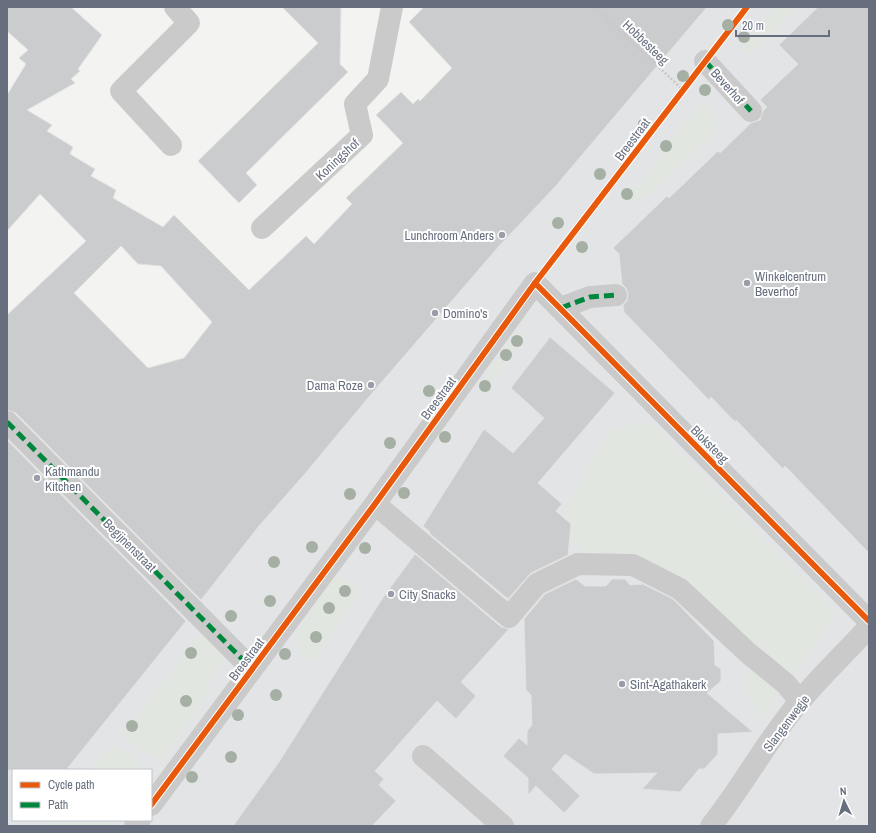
<svg xmlns="http://www.w3.org/2000/svg" width="876" height="833" viewBox="0 0 876 833" font-family="'Archivo Narrow',sans-serif">
	<style>
		.built { fill: #e3e4e5; fill-rule: evenodd }
		.green { fill: #e2e6e1 }
		.building { fill: #cbcccd; stroke: #e2e2e2; fill-rule: evenodd }
		.lines { fill: none; stroke-linecap: round; stroke-linejoin: round }
		.path { stroke: #c8c8c8; stroke-width: 2.5; stroke-dasharray: 2 2; stroke-linecap: butt }
		.minor { stroke: #cacacb; stroke-width: 22 }
		.quiet { stroke: #00873e; stroke-width: 5; stroke-dasharray: 10 5; stroke-linecap: butt }
		.cycleway-casing { stroke: #fff; stroke-width: 8 }
		.cycleway { stroke: #e8590c; stroke-width: 6 }
		.tree { fill: #a5afa4 }
		.poi-dot { fill: #989da7; stroke: #fff; stroke-width: 1.5 }
		.labels { text-anchor: middle; stroke-width: 4; stroke-linejoin: round; paint-order: stroke }
		.street-label { font-size: 13px; fill: #676f7f; stroke: #fff }
		.poi-label { font-size: 13px; fill: #676f7f; stroke: #fff; text-anchor: start }
	</style>
	<rect width="100%" height="100%" fill="#f3f3f2"/>
	<path class="built" d="M644,7h225v819h-862v-497l181,165zM13,770h138v50h-138z"/>
	<path class="green" d="M774,7h24l-43,42 -9,5 -5,-4z
		M700,104l6,3 13,14 -7,9 2,3 -66,63 -12,5 -7,-3z
		M518,332h5l1,3 -40,60h-5l-2,-4 21,-34z
		M650,422l186,191 -73,105c-21,-29 -18,-30 -8,-64l-124,-99 -18,-4 -25,7 -31,-34 35,-64 19,-32z
		M337,574l20,13 1,5 -41,67 -13,-1 -4,-3 -4,-19 37,-61z
		M209,635l16,21 -20,28 7,6 -50,69h-5l-34,-22v-4l76,-97z
		M114,745l3,1 31,24h-56l18,-23z
		M52,820h64l-5,6h-64z"/>
	<path class="building" d="M7,7h64l31,28 -24,34 2,2 -9,8 4,4 -48,27 25,15 -5,6 26,16 -3,7 25,15 -4,7 25,14 -3,8 50,29 11,-12 75,75 57,-54 8,8 38,-40 -6,-6 57,-55 -27,-28 25,-23 12,12 5,-5 2,2 32,-33 -43,-46 15,-15h283l-153,181 -54,57 -132,153 -65,78 -44,50 -58,74 -185,-187 -9,-3v-95l79,-74 -46,-47 -33,37v-136l19,-31 -7,-6 9,-8 -21,-19zM121,246l17,18 23,2 51,56 -28,36 -36,10 -74,-75z
		M282,7h59l-1,57 8,8 -102,101 11,12 -18,18 -41,-42 120,-118z
		M818,7h51v546l-84,-87 -2,3 -47,-49 -1,2 -24,-25 -2,3 -85,-88 -1,-7 4,-4 1,-7 -2,-6 -4,-4 -3,-30 -6,-6 54,-52 2,2 49,-47 2,2 31,-30 9,-3 3,-9 4,-4 -7,-7 38,-36 -19,-19z
		M550,337l65,56 -77,90 24,21 -6,7 15,13 -3,31 -37,18 -23,26 -79,-66 1,-1 -7,-6 61,-97 29,24 31,-35 -33,-30z
		M7,440l179,181 -120,149h-59z
		M415,554l86,73 8,2 -48,53 15,14 -20,23 -19,-18 -62,70 9,8 -5,6 17,16 -24,25h-139l46,-64 105,-166z
		M576,579l9,7h21l6,-7h13l5,6 13,-1 30,15 41,42 1,24 6,4v12l-14,12 46,39 -35,2v20l-14,15h-5l-19,23 -38,-3 15,-16 -63,1 -29,-20 -13,15 28,27 -16,17 -28,-27 -8,9v-17l-25,-22 16,-18 8,7v-14l5,-6 -1,-30 -5,-5 -2,-71 21,-25z"/>
	<g class="lines">
		<path class="path" d="M595,7l88,83"/>
		<path class="minor" d="M705,61l46,50
			M171,145l-50,-54 68,-68 -14,-16
			M262,228l100,-93 -7,-31 23,-25 14,-72
			M561,308l29,-11 26,-2
			M7,422l245,247
			M375,504l134,113 28,-33 41,-20 55,1 47,24 67,63 39,32 14,17
			M423,756l80,70
			M151,805l224,-301 160,-221 334,338
			M135,826l5,-6
			M711,826c32,-40 56,-86 89,-125 22,-26 46,-49 69,-74"/>
		<path class="quiet" d="M705,61l46,50
			M561,308l29,-11 26,-2
			M7,422l245,247"/>
		<g class="cycleway-casing">
			<path id="cycleway" d="M535,283l334,338
				M151,805l224,-301 160,-221 212,-276"/>
		</g>
		<use href="#cycleway" class="cycleway"/>
	</g>
	<g class="tree">
		<circle cx="728" cy="25" r="6"/>
		<circle cx="744" cy="37" r="6"/>
		<circle cx="683" cy="76" r="6"/>
		<circle cx="705" cy="90" r="6"/>
		<circle cx="644" cy="124" r="6"/>
		<circle cx="666" cy="146" r="6"/>
		<circle cx="600" cy="174" r="6"/>
		<circle cx="627" cy="194" r="6"/>
		<circle cx="558" cy="223" r="6"/>
		<circle cx="582" cy="247" r="6"/>
		<circle cx="517" cy="341" r="6"/>
		<circle cx="506" cy="355" r="6"/>
		<circle cx="485" cy="386" r="6"/>
		<circle cx="429" cy="391" r="6"/>
		<circle cx="445" cy="437" r="6"/>
		<circle cx="390" cy="443" r="6"/>
		<circle cx="404" cy="493" r="6"/>
		<circle cx="350" cy="494" r="6"/>
		<circle cx="312" cy="547" r="6"/>
		<circle cx="365" cy="548" r="6"/>
		<circle cx="274" cy="562" r="6"/>
		<circle cx="345" cy="591" r="6"/>
		<circle cx="270" cy="601" r="6"/>
		<circle cx="329" cy="608" r="6"/>
		<circle cx="231" cy="616" r="6"/>
		<circle cx="316" cy="637" r="6"/>
		<circle cx="191" cy="653" r="6"/>
		<circle cx="285" cy="654" r="6"/>
		<circle cx="276" cy="695" r="6"/>
		<circle cx="186" cy="701" r="6"/>
		<circle cx="238" cy="715" r="6"/>
		<circle cx="132" cy="726" r="6"/>
		<circle cx="231" cy="757" r="6"/>
		<circle cx="192" cy="777" r="6"/>
	</g>
	<g class="poi-dot">
		<circle cx="502" cy="235" r="4"/>
		<circle cx="747" cy="283" r="4"/>
		<circle cx="435" cy="313" r="4"/>
		<circle cx="371" cy="385" r="4"/>
		<circle cx="37" cy="478" r="4"/>
		<circle cx="391" cy="594" r="4"/>
		<circle cx="622" cy="684" r="4"/>
	</g>
	<g class="labels">
		<g class="street-label">
			<text transform="translate(646 42) rotate(44)" y="5">Hobbesteeg</text>
			<text transform="translate(728 86) rotate(48)" y="5">Beverhof</text>
			<text transform="translate(632 139) rotate(-53)" y="5">Breestraat</text>
			<text transform="translate(337 159) rotate(-43)" y="5">Koningshof</text>
			<text transform="translate(438 398) rotate(-54)" y="5">Breestraat</text>
			<text transform="translate(710 444) rotate(45)" y="5">Bloksteeg</text>
			<text transform="translate(130 545) rotate(45)" y="5">Begijnenstraat</text>
			<text transform="translate(246 659) rotate(-53)" y="5">Breestraat</text>
			<text transform="translate(786 723) rotate(-53)" y="5">Slangenwegje</text>
		</g>
		<g class="poi-label">
			<text x="494" y="240" text-anchor="end">Lunchroom Anders</text>
			<text x="755" y="281">Winkelcentrum<tspan x="755" dy="15">Beverhof</tspan></text>
			<text x="443" y="318">Domino's</text>
			<text x="363" y="390" text-anchor="end">Dama Roze</text>
			<text x="45" y="476">Kathmandu<tspan x="45" dy="15">Kitchen</tspan></text>
			<text x="399" y="599">City Snacks</text>
			<text x="630" y="689">Sint-Agathakerk</text>
		</g>
	</g>
	<rect width="876" height="833" fill="none" stroke="#676f7f" stroke-width="16"/>
	<rect x="12" y="769" width="140" height="52" fill="#ffffff" stroke="#c2c5cc"/>
	<rect x="20" y="782" width="20" height="6" fill="#e8590c" stroke="#c2c5cc"/>
	<text x="48" y="789" font-size="12" fill="#676f7f">Cycle path</text>
	<rect x="20" y="802" width="20" height="6" fill="#00873e" stroke="#c2c5cc"/>
	<text x="48" y="809" font-size="12" fill="#676f7f">Path</text>
	<g transform="translate(844 801) rotate(355)" stroke="#ffffff" stroke-width="3" paint-order="stroke">
	<path d="M0-3L7 15L0 10L-7 15Z" fill="#676f7f"/>
	<text y="-6" font-size="11" font-weight="bold" text-anchor="middle" fill="#676f7f">N</text>
	</g>
	<path d="M736 30v6h93v-6" fill="none" stroke="#676f7f" stroke-width="2"/>
	<text x="742" y="30" font-size="12" fill="#676f7f" stroke="#ffffff" stroke-width="3" paint-order="stroke">20 m</text>
</svg>
